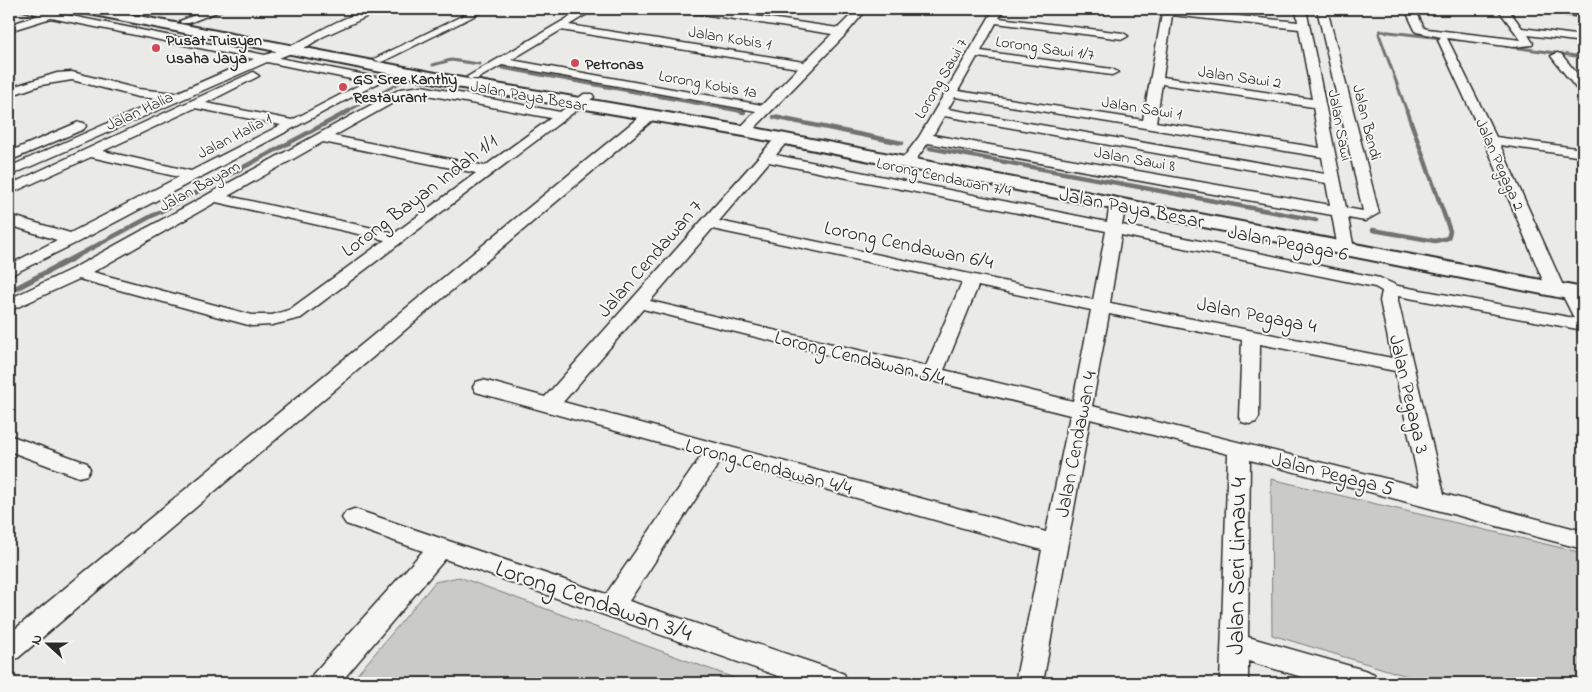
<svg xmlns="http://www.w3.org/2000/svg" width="1592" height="692" viewBox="0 0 1592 692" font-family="'Indie Flower',sans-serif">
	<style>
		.green { fill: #cacac7; stroke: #7a7a79 }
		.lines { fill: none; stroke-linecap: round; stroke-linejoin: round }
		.stream-far2 { stroke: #727270; stroke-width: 3 }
		.stream-far1 { stroke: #727270; stroke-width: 4.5 }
		.stream { stroke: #727270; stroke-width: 5.5 }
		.minor-casing { stroke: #2b2b2b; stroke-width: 3 }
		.tertiary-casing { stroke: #2b2b2b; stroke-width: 4 }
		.minor { fill: #f6f6f2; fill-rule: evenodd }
		.tertiary { fill: #f6f6f2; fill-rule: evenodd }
		.poi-dot { fill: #d1495b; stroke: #f6f6f2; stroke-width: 2 }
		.labels { text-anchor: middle; stroke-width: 4; stroke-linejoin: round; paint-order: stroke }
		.far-street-label { font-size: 16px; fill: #2b2b2b; stroke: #f6f6f2 }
		.far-poi-label { font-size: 16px; font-weight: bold; fill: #2b2b2b; stroke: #f6f6f2; text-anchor: start }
		.street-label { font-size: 20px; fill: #2b2b2b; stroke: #f6f6f2 }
		.near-street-label { font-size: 24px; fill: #2b2b2b; stroke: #f6f6f2 }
	</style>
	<rect width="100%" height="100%" fill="#eaeae6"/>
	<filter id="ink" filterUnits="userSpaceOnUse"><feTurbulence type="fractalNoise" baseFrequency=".02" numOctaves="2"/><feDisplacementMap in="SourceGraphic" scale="10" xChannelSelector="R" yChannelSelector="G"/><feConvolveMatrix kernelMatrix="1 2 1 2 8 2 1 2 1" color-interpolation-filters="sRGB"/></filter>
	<g filter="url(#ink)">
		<path class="green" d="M1271,479l312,74v130h-153l-158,-48z
			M459,577l289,106h-398l85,-101z"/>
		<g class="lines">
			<path class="stream-far2" d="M1506,46l77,11
				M433,65l18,-5 28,4
				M502,68l242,44
				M346,112l55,-30
				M1407,112l-28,-78 1,-3 80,9"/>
			<path class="stream-far1" d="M740,111l4,1
				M774,117l128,26
				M930,148l386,72
				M1373,230l62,11 13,-3 2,-7 -43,-120
				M73,258l276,-147"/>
			<path class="stream" d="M9,292l66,-35"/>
			<g class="minor-casing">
				<path id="minor" d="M18,9h19l228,46c12,-4 25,-8 36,-14 24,-13 55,-32 83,-32l-62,28 -14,9 -29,12 97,19 6,4 -304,161 -69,34v-11l48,-25 -48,-15v-10l61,18 109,-56 -88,-20 -82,37v-9l240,-111 4,-2 6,4 -53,27 86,17 73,-38 -98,-20 -258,114v-9l153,-68 -24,-2 -66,-17 -31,5 -32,11v-8l48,-15 15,-1 66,17 38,4 78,-34 -203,-41 -42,13v-6l30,-10zM195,108l86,17 -90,46 -88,-20z
					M210,9h14l-35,14h-8l-1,-2z
					M476,9h12l-104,52 -4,1 -6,-3z
					M583,9h12l-26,16 235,37 28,-28 -143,-22 -5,-3h23l131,19 19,-19h10l-21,25 -97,100 -5,1 -7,-4 19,-20 -254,-46 -25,14h-8l-2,-2zM561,30l237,38 -36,37 -251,-45z
					M994,9h10l-5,9 124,15 5,3 -5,3 -127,-16 -15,28 131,18 6,3 -6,3 -135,-18 -19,34 185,29 19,-106 -17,-2 -5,-3h31l127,13 -2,-13h10l40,199 17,3 -46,-202h10l52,204 -14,8 -17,-3 6,31 -8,5 -8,-5 -6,-34 -404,-72 -16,22h-10l-2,-3 19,-25zM1172,15l127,14 13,70 -149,-22zM1162,84l151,23 7,41 -164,-26zM955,97l367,60 3,17 -377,-65zM944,116l382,67 4,22 -397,-70z
					M1405,9h10l9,19 3,1 94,11 -23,-31h10l14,19 61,8v6l-55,-7 5,8 -1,2 -19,2 -66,-9 49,99 87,12v8l-83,-12 64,143h12l7,13v29l-185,-34v5l46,193 139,37v18l-333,-89 -2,177 116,33 10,4 4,9h-56l-74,-22v22h-28l8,-229 -138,-35 -47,264h-28l27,-133 -321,-90 -92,141 205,69 10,4 4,9h-50l-353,-124 -105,124h-31l4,-9 110,-123 -77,-27 -4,-6 4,-6 8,-3 252,85 96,-139 -226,-63 -3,-5 3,-5 7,-2 62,17 232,-261 5,-1 7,4 -13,16 331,67 3,-18 8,-5 8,5 -4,21 258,53 18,8 176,32 -12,-24h-12l-3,-4 -63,-150 -46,-100 3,-3 -25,-5zM769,162l337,69 -13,69 -374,-79zM712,229l250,53 -36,84 -276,-65zM1121,235l254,52 7,4 -2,10 12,57 -282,-55zM978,286l113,24 -18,91 -129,-31zM643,309l427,106 -24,117 -483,-130zM1109,314l133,26 -3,77 3,5 7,2 7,-2 3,-5 1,-73 135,27 25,116 -328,-81z
					M1538,9l45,2v6l-40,-5z
					M1557,53l4,1 22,27v12l-4,-1 -28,-36z
					M422,86l138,26 24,-18h8l2,3 -293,221 -29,7 -20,1 -173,-47 -70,32v-12l63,-30 328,-180zM422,94l129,24 -66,48 -151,-30 73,-41zM323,142l153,31 -81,60 -167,-37zM216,202l169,38 -96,70 -17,5h-20l-159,-43z
					M649,112l5,1 1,3 -1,3 -636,539 -9,4v-28l635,-521z
					M79,122l5,1 2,3 -2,3 -75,32v-9z
					M9,435l78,28 3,6 -3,6 -8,2 -70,-26z"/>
			</g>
			<g class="tertiary-casing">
				<path id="tertiary" d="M78,9h24l360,69 282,48 839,162v14l-839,-166 -282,-48 -378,-75z"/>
			</g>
			<use href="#minor" class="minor"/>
			<use href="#tertiary" class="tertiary"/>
		</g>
	</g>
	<g class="poi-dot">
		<circle cx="156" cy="48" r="5"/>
		<circle cx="575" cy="63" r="5"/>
		<circle cx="343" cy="87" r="5"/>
	</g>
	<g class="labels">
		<g class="far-street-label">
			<text transform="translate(730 37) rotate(9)" y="6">Jalan Kobis 1</text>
			<text transform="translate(1045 47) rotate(8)" y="6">Lorong Sawi 1/7</text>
			<text transform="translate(1240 76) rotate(8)" y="6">Jalan Sawi 2</text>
			<text transform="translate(940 78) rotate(-60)" y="6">Lorong Sawi 7</text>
			<text transform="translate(708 83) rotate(10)" y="6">Lorong Kobis 1a</text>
			<text transform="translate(529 95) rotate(10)" y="6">Jalan Paya Besar</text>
			<text transform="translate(1142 107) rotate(9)" y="6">Jalan Sawi 1</text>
			<text transform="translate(139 110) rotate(-25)" y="6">Jalan Halia</text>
			<text transform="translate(1368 122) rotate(76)" y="6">Jalan Bendi</text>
			<text transform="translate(1341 125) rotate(79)" y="6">Jalan Sawi</text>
			<text transform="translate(234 135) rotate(-27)" y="6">Jalan Halia 1</text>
			<text transform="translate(1135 158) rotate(10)" y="6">Jalan Sawi 8</text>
			<text transform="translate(1501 164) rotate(66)" y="6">Jalan Pegaga 2</text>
			<text transform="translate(944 176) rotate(12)" y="6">Lorong Cendawan 7/4</text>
			<text transform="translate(199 185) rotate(-29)" y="6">Jalan Bayam</text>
		</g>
		<g class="far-poi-label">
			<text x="166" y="45">Pusat Tuisyen<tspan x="166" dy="18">Usaha Jaya</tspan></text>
			<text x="585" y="69">Petronas</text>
			<text x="353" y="84">GS Sree Kanthy<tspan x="353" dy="18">Restaurant</tspan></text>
		</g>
		<g class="street-label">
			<text transform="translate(419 195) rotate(-37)" y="7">Lorong Bayan Indah 1/1</text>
			<text transform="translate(1132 207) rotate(11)" y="7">Jalan Paya Besar</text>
			<text transform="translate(1288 242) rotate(11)" y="7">Jalan Pegaga 6</text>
			<text transform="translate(909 244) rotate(12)" y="7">Lorong Cendawan 6/4</text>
			<text transform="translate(649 258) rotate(-49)" y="7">Jalan Cendawan 7</text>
			<text transform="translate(1257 314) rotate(11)" y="7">Jalan Pegaga 4</text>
			<text transform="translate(860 357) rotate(14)" y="7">Lorong Cendawan 5/4</text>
			<text transform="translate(1410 394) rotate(77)" y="7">Jalan Pegaga 3</text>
			<text transform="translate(1075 444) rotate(-79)" y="7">Jalan Cendawan 4</text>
			<text transform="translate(769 466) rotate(15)" y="7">Lorong Cendawan 4/4</text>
			<text transform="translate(1333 473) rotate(14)" y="7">Jalan Pegaga 5</text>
		</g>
		<g class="near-street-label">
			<text transform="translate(1236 566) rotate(-89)" y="8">Jalan Seri Limau 4</text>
			<text transform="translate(594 600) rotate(19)" y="8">Lorong Cendawan 3/4</text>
		</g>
	</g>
	<rect width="1592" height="692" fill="none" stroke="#f6f6f2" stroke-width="30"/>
	<rect x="15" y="15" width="1562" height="662" fill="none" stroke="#2b2b2b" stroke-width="2" filter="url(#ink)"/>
	<g transform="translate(48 644) rotate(291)" stroke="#f6f6f2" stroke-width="4" paint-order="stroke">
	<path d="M0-4L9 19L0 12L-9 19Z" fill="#2b2b2b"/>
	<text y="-8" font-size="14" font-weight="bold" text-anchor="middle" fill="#2b2b2b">N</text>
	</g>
</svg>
